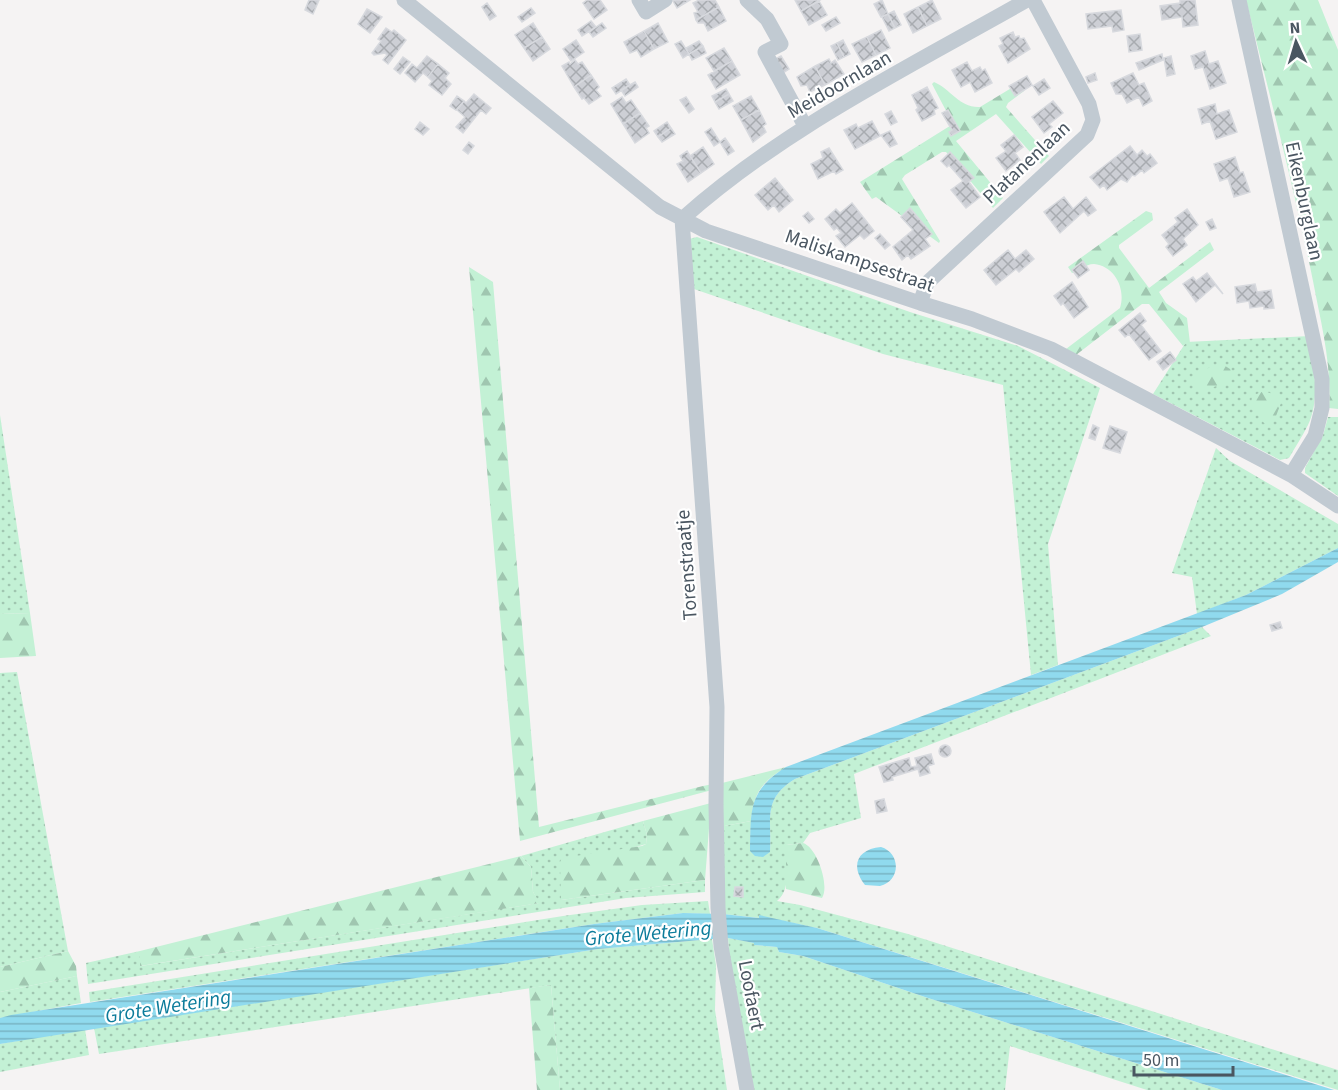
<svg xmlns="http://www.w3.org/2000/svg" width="1338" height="1090" viewBox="0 0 1338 1090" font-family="'Source Sans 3',sans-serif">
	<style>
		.grass { fill: url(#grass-dots) }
		.forest { fill: url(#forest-firs) }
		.water { fill: url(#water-rules) }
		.building { fill: url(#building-cross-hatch); stroke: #d7d9de; stroke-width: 1.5 }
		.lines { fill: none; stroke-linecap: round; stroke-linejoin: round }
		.minor { stroke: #c1cad2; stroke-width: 15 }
		.labels { text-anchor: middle; stroke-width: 4.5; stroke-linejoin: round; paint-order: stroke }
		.street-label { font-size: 20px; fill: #4a5661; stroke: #fff }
		.water-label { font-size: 21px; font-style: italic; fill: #0c7c9b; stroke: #fff }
	</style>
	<defs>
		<pattern id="grass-dots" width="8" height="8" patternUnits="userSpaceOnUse" patternTransform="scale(1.5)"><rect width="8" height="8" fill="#c3f1d5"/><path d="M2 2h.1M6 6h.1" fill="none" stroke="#a0c6b0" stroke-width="1.8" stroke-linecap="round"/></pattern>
		<pattern id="forest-firs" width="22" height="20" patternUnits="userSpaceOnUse" patternTransform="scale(1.5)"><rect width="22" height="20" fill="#c3f1d5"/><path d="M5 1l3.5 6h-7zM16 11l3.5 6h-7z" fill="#a0c6b0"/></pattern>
		<pattern id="water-rules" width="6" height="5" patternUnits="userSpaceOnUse" patternTransform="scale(1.5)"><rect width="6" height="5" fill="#90daee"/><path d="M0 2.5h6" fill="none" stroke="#78b4c4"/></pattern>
		<pattern id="building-cross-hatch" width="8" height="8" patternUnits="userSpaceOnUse" patternTransform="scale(1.5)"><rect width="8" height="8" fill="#cdcfd5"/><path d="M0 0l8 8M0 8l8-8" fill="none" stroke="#a8abb0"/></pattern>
	</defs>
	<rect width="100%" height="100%" fill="#f5f3f3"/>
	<path class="grass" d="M697,237l213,75 108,34 82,42 -52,156 10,121 -27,10 -28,-290 -120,-31 -192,-66 -2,-49z
		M1310,336c3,30 11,61 -2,89 -6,12 -13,22 -19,33l-9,2 -127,-66 33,-52z
		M0,415l30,198 -30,1z
		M1328,417h10v79l-33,-23v-5l18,-33z
		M1216,448l14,13 108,63v24l-92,47 -49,19 -5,-37 -20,-4z
		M1202,627l9,9 -357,138 7,44 -51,15 -7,10 -17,2c0,18 6,44 -9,56l23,4 108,29 430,136v20l-521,-162 -57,-12 -1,2 -36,-4 -4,-87 32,-6 -1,30 20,1c2,-34 -8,-53 25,-73z
		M17,672l51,279 -68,16v-294z
		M643,821l4,14 -1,9 -17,5 -67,37 -1,14 144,-20v12l-79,6 -538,86 -2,-21 54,-12 1,15 398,-63 -6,-11 -2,-25 -10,-11z
		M708,901l2,13 -27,-1 -89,11 -504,78 -1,-10 474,-76 79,-11z
		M728,938l27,5v2l22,2 2,5 24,4 125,42 294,92h-75l-137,-44 -5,44h-255l-20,-127z
		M712,939l4,26 -1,45 12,80h-167l-9,-105 -452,69 -5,-26 504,-79z
		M77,976l4,27 -81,15v-26z
		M85,1029l4,26 -89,17v-28z"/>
	<path class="forest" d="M1246,0h72l20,50v359l-9,-1c3,-43 -8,-85 -16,-127 -19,-94 -44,-188 -67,-281z
		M934,82c17,7 25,26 46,25l38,-23h5l1,7 -16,12 -2,4 43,49 -8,8 -45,-50 -40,27 47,57 -10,10 -47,-56h-4l-37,23 -3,4 38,62 -1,2 -63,-46 -4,2 -12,-17 93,-58 -21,-40z
		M1146,211l6,2 1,7 -34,25v3l30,40 61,-46 4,8 -55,42 7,11 21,15 3,25h-4l-3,3 -34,-42h-7l-66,51 -10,-6 54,-41c6,-19 -5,-42 -26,-44 -9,0 -15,7 -22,9l-4,-6z
		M469,267l24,15 46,545 164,-41 10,-2 -1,6 -192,51z
		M1222,364l8,5 3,8c-10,7 -26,15 -37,11l-3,-7 2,-7 20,-9z
		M1264,391l14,5 3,7 -5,13 -8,7h-4l-13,-17 1,-10z
		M30,613l6,43 -36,2v-44z
		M786,767c-25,16 -32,25 -35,54l-32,6 3,-44z
		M711,803l-6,77 -144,20 -1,-38 2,-4 80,-12 4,-2 1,-9 -4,-14z
		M803,843c14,4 27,43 19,55l-36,-9v-44z
		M521,856l10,11 2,25 7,11 -400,63v-15z
		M68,951l8,15 1,10 -77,16v-25z
		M551,985l9,105h-23l-8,-102z"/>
	<path class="water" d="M1338,548v14l-56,32 -80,33 -407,152c-33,20 -23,40 -25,73l-7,5 -8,-1 -5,-5c1,-41 -2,-60 36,-84l460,-172z
		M881,847c20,6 20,34 -1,39 -5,0 -10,-1 -15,-1 -15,-19 -8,-36 16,-38z
		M683,913l40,1 36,4v-3l58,13 517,162h-112l-294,-92 -125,-42 -24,-4 -2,-5 -23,-2v-2l-26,-5 -16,1 -114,10 -598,95v-26l11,-3 583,-91z"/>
	<path class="building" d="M309,0h10l-6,14 -8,-4z
		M587,0h13l7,10 -13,9 -11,-16z
		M676,0h14l-13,8 -4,-7z
		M699,0h16l4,7 -23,13 -2,-7 4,-1 -5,-9z
		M795,0h25l-19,11z
		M882,0l6,14 -7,3 -7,-13z
		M932,0l9,19 -14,7 -9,-19z
		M1180,0h15l3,25 -15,2 -1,-10 -20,3 -2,-14 20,-3z
		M819,1l8,14 -18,10 -8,-14z
		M487,3l9,13 -6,4 -8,-13z
		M719,7l7,14 -18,10 -4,-8h-6l-2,-3z
		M918,7l9,19 -14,7 -9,-19z
		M531,8l4,5 -13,9 -4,-5z
		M367,9l15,8 -12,16 -12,-9z
		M1121,10l3,20 -11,2 -1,-6 -24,3 -2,-15z
		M894,11l7,14 -6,3 -7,-14z
		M888,14l7,14 -6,3 -7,-14z
		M836,17l4,6 -14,8 -4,-6z
		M591,21l5,6 -14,9 -4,-6z
		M533,23l9,14 -18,11 -9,-13z
		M602,23l4,5 -13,9 -4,-5z
		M658,23l10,19 -14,7 -10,-18z
		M386,28l6,4 2,-2 12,10 -18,24 -5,-4 4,-5 -2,-2 -11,2 -2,-2 9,-12 -3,-2z
		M881,30l9,18 -14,7 -9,-18z
		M644,31l10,18 -13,8 -4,-7 -7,3 -6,-11z
		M1013,32l2,5 4,-1 1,3 4,-1 6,11 -22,14 -9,-17 4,-2 -3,-6z
		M1140,34l2,16 -13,2 -2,-16z
		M542,37l8,12 -17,12 -9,-13z
		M867,37l9,18 -14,7 -10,-18z
		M576,40l8,12 -13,9 -8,-12z
		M843,40l7,14 -6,3 -7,-14z
		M681,41l8,13 -6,4 -8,-14z
		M699,41l4,5 -14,8 -3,-6z
		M837,43l7,14 -6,3 -7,-14z
		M703,46l3,7 -14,7 -3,-6z
		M724,48l8,13 -18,10 -8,-13z
		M1205,51l4,13 9,-3 8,22 -16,6 -7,-22 -8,2 -4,-13z
		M1162,54l1,6 -24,10 -3,-7z
		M427,56l11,8 -10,13 -5,-4 -8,9 -10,-9 7,-9 5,4z
		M781,56l8,13 -6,4 -8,-14z
		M1171,56l4,18 -8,2 -3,-18z
		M403,57l7,5 -10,12 -6,-5z
		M829,59l2,4 4,-3 9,14 -19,11 -10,-19z
		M575,60l3,4 4,-2 9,13 -17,12 -12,-21 7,-4 1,2z
		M732,61l8,14 -24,14 -8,-14z
		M967,62l5,9 8,-4 2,4 3,-2 7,14 -17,9 -5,-10 -9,5 -9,-17z
		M438,64l11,9 -4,5 6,6 -9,11 -13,-10 3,-4 -4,-4z
		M815,66l10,19 -15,7 -3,-7 -6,1 -4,-9z
		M1095,73l2,7 -9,3 -2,-6z
		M1133,73l6,12 5,-2 8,18 -9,5 -4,-9 -12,6 -5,-9h-6l-5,-11z
		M591,75l8,12 -3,3 5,6 -12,8 -5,-6 -2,1 -8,-12z
		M1027,76l5,9 -17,11 -6,-10z
		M626,79l4,6 -14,9 -4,-6z
		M1044,79l6,9 -11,7 -6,-9z
		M635,82l3,5 -13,9 -4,-6z
		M927,87l11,21 -4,2 1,4 -13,7 -6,-11 2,-2 -6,-13z
		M726,89l3,5 -14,8 -3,-6z
		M474,94l17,14 -5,6 -5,-4 -18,23 -7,-6 9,-10 -8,-7 7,-9 2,2z
		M729,94l4,7 -14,8 -4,-7z
		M457,96l7,5 -8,9 -6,-4z
		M751,96l8,14 -18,10 -8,-14z
		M622,97l4,6 5,-3 9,13 -17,11 -12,-20z
		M686,97l8,12 -5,4 -9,-13z
		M1053,101l10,12 -14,11 3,3 -8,6 -12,-16z
		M1215,104l2,10 12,-4 8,22 -21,7 -6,-18 -8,3 -4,-15z
		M759,110l7,14 -3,2 3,6 -13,10 -12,-22z
		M948,110l12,21 -9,5 -2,-4 3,-2 -10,-17z
		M891,111l6,11 -6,3 -6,-11z
		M640,113l9,13 -3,2 3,5 -14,10 -12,-19z
		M872,121l8,15 -25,13 -11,-19 12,-6 2,4z
		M420,122l9,7 -6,6 -8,-6z
		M667,122l4,6 -13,9 -4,-6z
		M671,128l4,6 -13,8 -4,-5z
		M711,128l9,14 -6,4 -9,-14z
		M890,131l7,13 -7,3 -9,-12z
		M1014,135l9,12 -8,6 5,7 -14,11 -10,-13 10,-7 -5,-6z
		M725,138l9,13 -6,4 -8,-13z
		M469,142l5,4 -6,8 -5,-4z
		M1130,146l7,9 5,-5 5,6 3,-2 7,9 -13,10 -2,-3 -7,6 -3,-1 -5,7 -6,-3 -14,11 -3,-5 -4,3 -10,-11z
		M703,147l11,17 -13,9 -11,-17z
		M829,148l14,22 -7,4 -2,-3 -16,8 -7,-15 12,-6 -2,-6z
		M687,151l14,22 -13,9 -11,-18 6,-3 -3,-5z
		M950,152l24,26 -5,4 11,15 -14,11 -15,-18 12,-9 -14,-16 -2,2 -6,-6z
		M1235,157l5,16 3,-1 7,20 -16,5 -6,-19 -8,3 -6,-17z
		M775,178l18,22 -14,12 -5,-7 -6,5 -13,-15z
		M1064,197l9,12 13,-12 10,13 -8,6 -4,-5 -24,22 -16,-21z
		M852,203l22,28 -10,8 -4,-4 -15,12 -9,-11 5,-3 -4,-5 -3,2 -9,-11 11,-10 4,4z
		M910,208l22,26 -7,5 5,7 -19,13 -3,-4 -6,5 -9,-13 20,-17 -12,-13z
		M1187,209l11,16 -15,14 4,6 -14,11 -7,-9 3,-3 -7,-9 16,-13 -3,-4z
		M808,212l6,7 -5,4 -6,-7z
		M1212,219l4,9 -6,2 -4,-8z
		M880,234l10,11 -5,4 -10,-11z
		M1008,250l7,9 11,-9 8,9 -15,13 -3,-3 -20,16 -12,-15z
		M1083,261l6,9 -11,8 -6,-8z
		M1207,273l16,21 -8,-9 -19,17 -13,-18 10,-7 3,4z
		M1072,282l16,25 -14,11 -11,-15 -2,2 -7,-9z
		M1255,284l2,8 14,-2 3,18 -10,1v-3l-14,2 -1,-7 -12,2 -2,-16z
		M1140,313l6,8 -5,4 20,26 -12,9 -20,-26 -4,3 -6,-7z
		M1170,352l6,8 -13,10 -6,-8z
		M1093,425l6,3 -4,12 -6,-2z
		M1110,426l17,6 -7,21 -17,-5z
		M1280,622l2,6 -10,3 -2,-6z
		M939 751a6 6 0 1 1 12 0a6 6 0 1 1-12 0Z
		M931,754l3,10 -6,2 2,7 -10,3 -2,-7 -26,8 1,3 -9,2 -5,-15 30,-9 2,9 6,-1 -2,-8z
		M884,799l3,12 -10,2 -2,-12z
		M735,887h8v10l-9,-1z"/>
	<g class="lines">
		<path class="minor" d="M404,0l256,207 46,24 214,72 52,16 79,30 240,126 47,31
			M639,0l7,12 19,-12
			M747,0l20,19 14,25 -16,8 40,74
			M1239,0l83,379v29l-7,28 -24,39
			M682,219l35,488 -1,98 2,103 3,38 26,144
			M682,219c102,-91 227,-152 345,-219
			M920,303l7,-20 160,-148 6,-15 -4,-16 -56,-104"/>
	</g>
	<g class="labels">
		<g class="street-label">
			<text transform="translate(839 84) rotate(-30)" y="7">Meidoornlaan</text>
			<text transform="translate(1026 162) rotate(-43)" y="7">Platanenlaan</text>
			<text transform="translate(1305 201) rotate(78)" y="7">Eikenburglaan</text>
			<text transform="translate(860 260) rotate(19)" y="7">Maliskampsestraat</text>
			<text transform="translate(686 565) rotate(-94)" y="7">Torenstraatje</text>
			<text transform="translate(752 995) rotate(79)" y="7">Loofaert</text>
		</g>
		<g class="water-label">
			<text transform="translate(648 933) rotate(-5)" y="7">Grote Wetering</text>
			<text transform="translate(168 1006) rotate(-9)" y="7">Grote Wetering</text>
		</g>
	</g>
	<g transform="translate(1296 42) rotate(356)" stroke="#ffffff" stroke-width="4.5" paint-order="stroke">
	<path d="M0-4.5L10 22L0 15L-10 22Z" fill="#4a5661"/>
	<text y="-9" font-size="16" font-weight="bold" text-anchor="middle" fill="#4a5661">N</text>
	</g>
	<path d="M1134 1066v9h99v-9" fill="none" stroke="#4a5661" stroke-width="3"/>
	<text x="1143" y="1066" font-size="18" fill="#4a5661" stroke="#ffffff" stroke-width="4.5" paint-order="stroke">50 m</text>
</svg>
